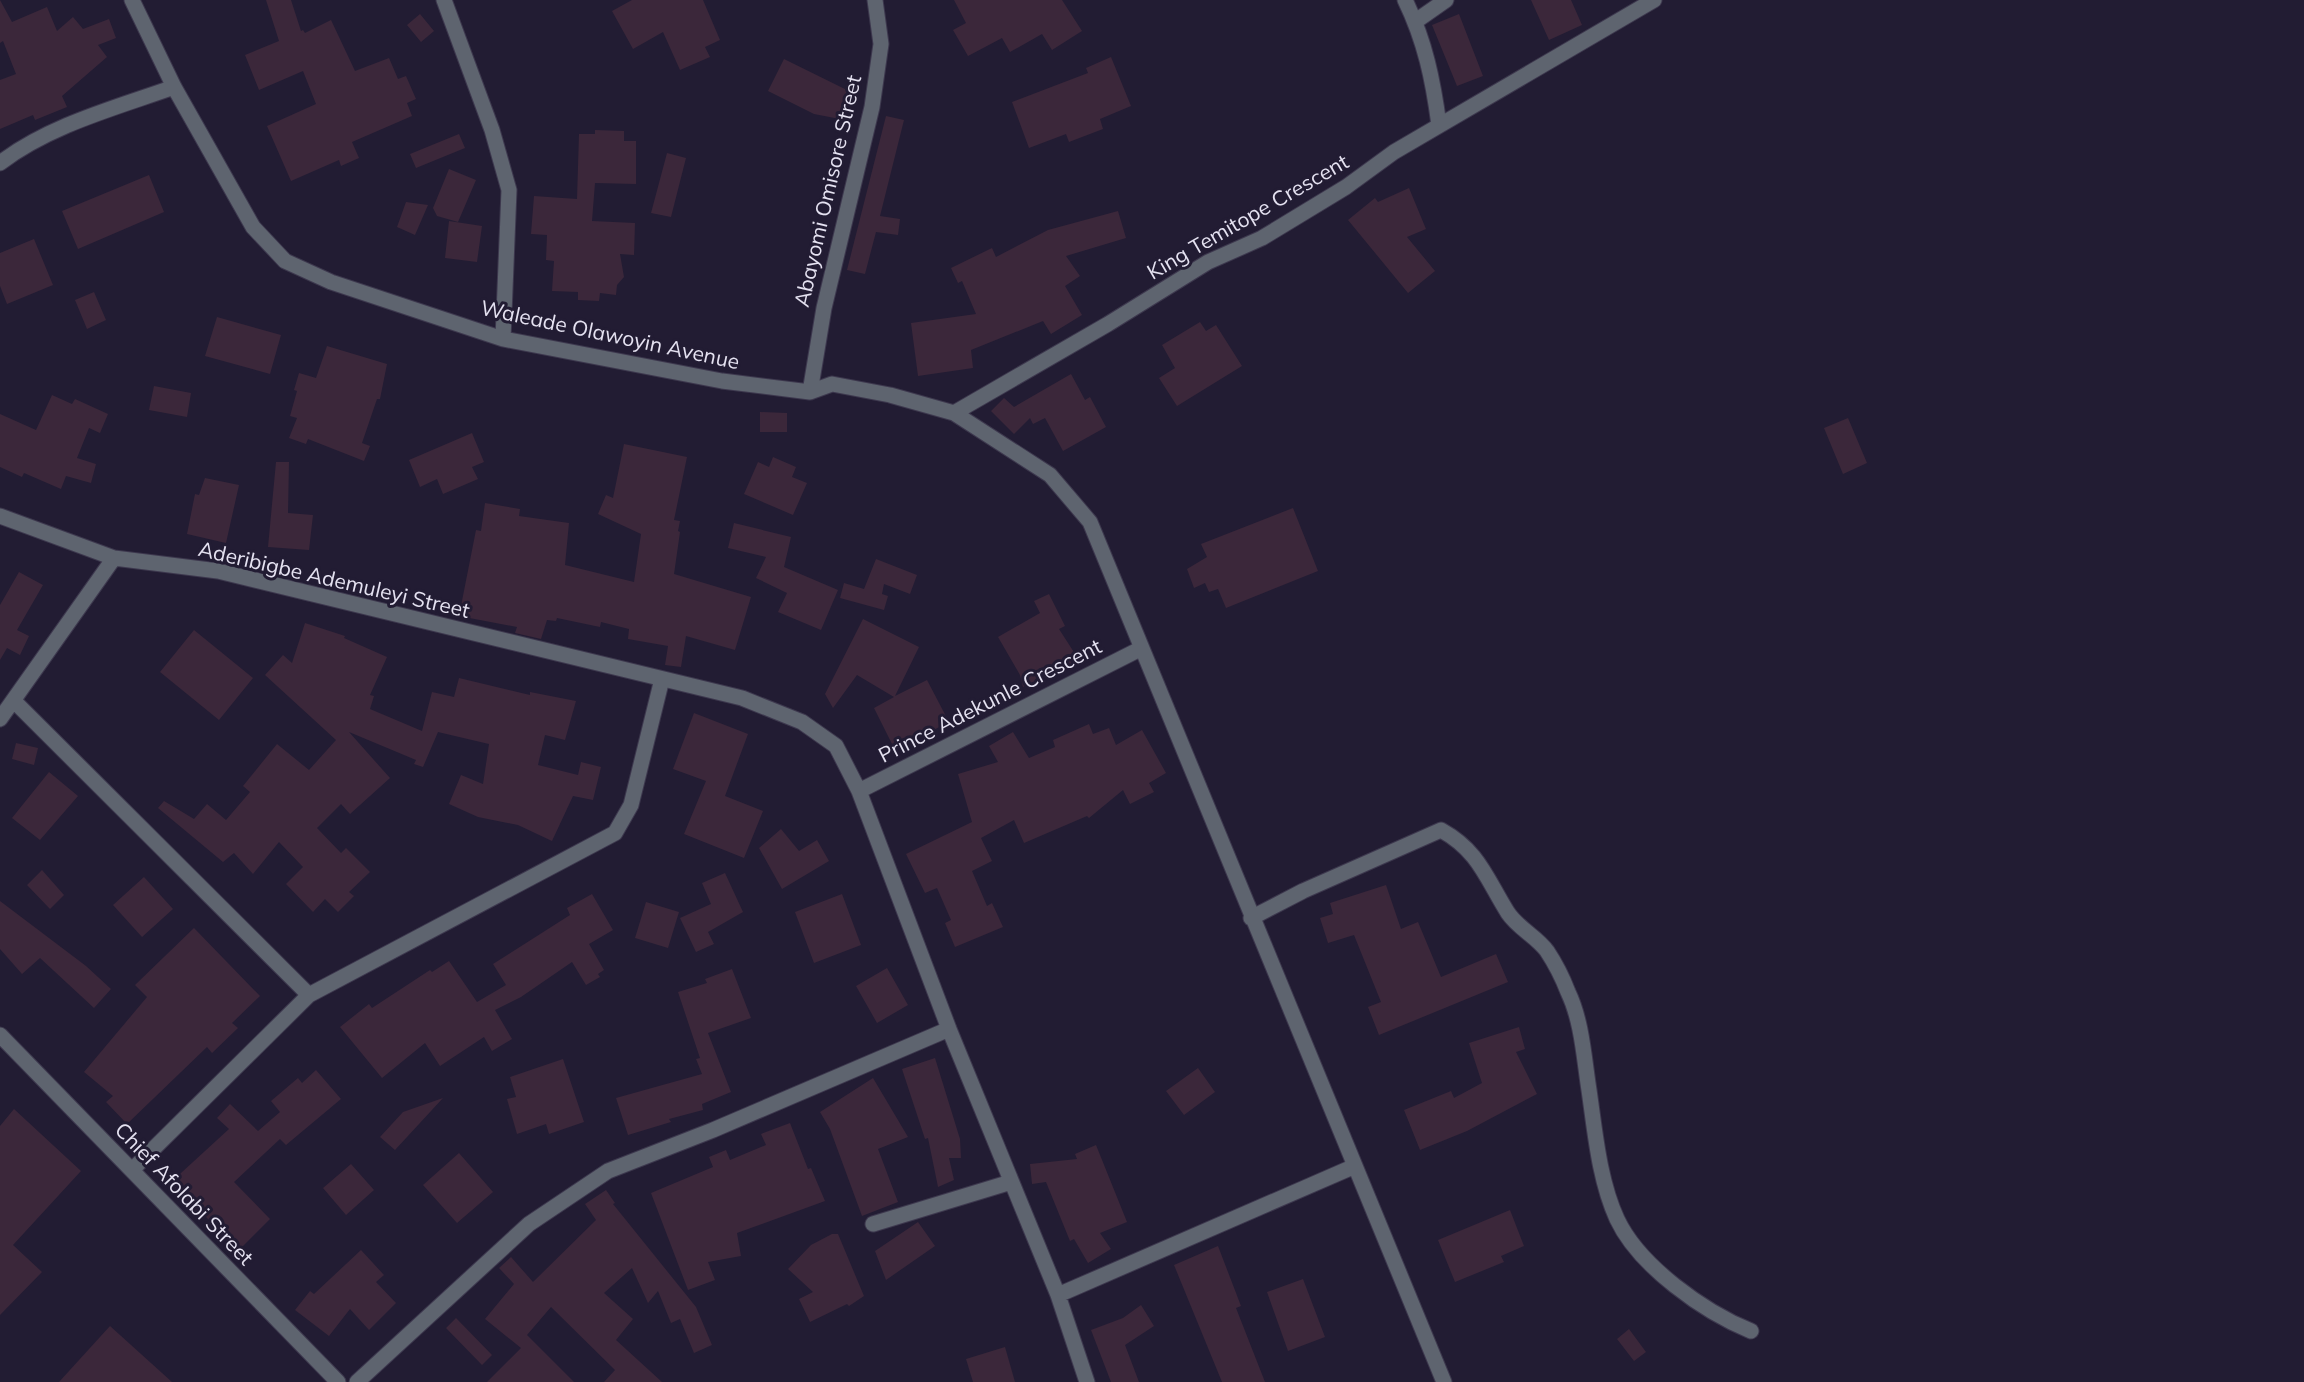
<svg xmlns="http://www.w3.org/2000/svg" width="2304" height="1382" viewBox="0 0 2304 1382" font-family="Mulish,sans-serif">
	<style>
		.building { fill: #3b273a }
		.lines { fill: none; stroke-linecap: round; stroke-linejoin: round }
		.street-casing { stroke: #3d384e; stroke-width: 17 }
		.street { stroke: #5e646f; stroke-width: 15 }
		.labels { text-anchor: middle; stroke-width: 6; stroke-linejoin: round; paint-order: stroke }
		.street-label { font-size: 21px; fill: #e5e2f1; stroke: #221c33 }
	</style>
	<rect width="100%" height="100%" fill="#221c33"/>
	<path class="building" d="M0,0l12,22 35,-15 10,24 16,-14 10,12 26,-10 7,19 -18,7 9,12 -45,39 5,11 -32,13 -2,-5 -33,14v-49l16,-6 -13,-33 -3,2z
		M266,0h25l10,31 2,-1 2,3 26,-13 24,51 34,-13 9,21 8,-3 10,23 -9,4 5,13 -60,26 7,16 -18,8 -2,-6 -48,21 -24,-55 49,-22 -13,-33 -44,19 -14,-35 34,-14z
		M632,0h71l17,40 -15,7 5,10 -30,13 -17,-38 -30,17 -21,-38z
		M954,0h108l20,31 -30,19 -10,-16 -32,18 -8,-14 -34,18 -15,-26 13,-7z
		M1531,0h40l11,25 -33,15z
		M420,14l14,17 -13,11 -14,-17z
		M1459,14l24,62 -26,10 -25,-61z
		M1111,57l20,49 -31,13 3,10 -34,13 -3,-8 -37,14 -17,-46 76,-29 -2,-5z
		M784,59l69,34 -8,27 -31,-6 -46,-23z
		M886,116l18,4 -24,96 20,3 -2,16 -22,-3 -11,42 -18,-4z
		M595,130l29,1v10h12v43l-41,-1 -3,38 43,2 -1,32 -14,-1 4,23 -7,8 -1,10 -16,-2 -1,8 -21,-1v-8l-26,-1 2,-30 -8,-1 1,-25 -16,-1 3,-38 43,3 2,-65h16z
		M459,134l6,14 -49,20 -6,-14z
		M667,153l19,5 -15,59 -20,-4z
		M449,169l27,11 -18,42 -21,-6 -4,-8z
		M149,175l15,37 -86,37 -16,-38z
		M1409,188l17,41 -19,8 28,34 -27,22 -60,-73 27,-22 3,4z
		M406,202l22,3 -13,30 -18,-8z
		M1118,211l8,27 -60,18 14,20 -15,10 17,29 -31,19 -8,-13 -72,29 2,18 -55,8 -7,-53 65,-9 -14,-33 -4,2 -7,-15 41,-20 4,9 52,-27z
		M449,221l33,5 -5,36 -32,-4z
		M34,239l19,46 -46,19 -7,-18v-33z
		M94,292l12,28 -19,9 -12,-29z
		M217,317l64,18 -11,39 -65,-18z
		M1200,322l6,9 10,-6 26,41 -65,40 -18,-28 16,-10 -13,-23z
		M327,346l60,18 -7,35h-3l-15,44 8,3 -6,15 -56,-22 -2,5 -17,-6 8,-20 -7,-2 7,-25 -3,-1 5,-17 17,5z
		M1071,374l14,26 5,-3 16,30 -43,24 -18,-33 -12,6 -3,-6 -16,16 -23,-23 13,-13 10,9z
		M154,386l37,7 -4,24 -38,-7z
		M52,395l20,9 3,-5 33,15 -8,19 -11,-5 -12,30 19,6 -5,19 -25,-7 -5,13 -37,-16 -2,4 -22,-10v-53l36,16z
		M760,412l27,1v19h-27z
		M1848,418l19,45 -24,11 -19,-46z
		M472,433l12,29 -12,5 6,12 -35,15 -6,-15 -17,8 -11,-27z
		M624,444l63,13 -13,63 6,1 -2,10 2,1 -6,42 77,23 -16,53 -49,-14 -5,31 -16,-2 3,-19 -40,-7 1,-10 -28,-7 -1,5 -43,-9 -1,3 -9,-1 -6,19 -26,-6 2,-6 -58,-11 17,-86 5,1 4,-28 35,6 -1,7 50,7 -4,42 69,17 7,-48 -43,-20 8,-19 7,3z
		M773,457l23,10 -4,10 15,6 -14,32 -49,-21 14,-32 11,5z
		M276,462h13l-1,51 25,2 -4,35 -41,-3z
		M205,478l34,7 -13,58 -39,-9 8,-40 4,1z
		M1293,508l25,63 -92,37 -8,-19 -9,3 -4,-9 -11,5 -7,-19 20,-12 -6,-13z
		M734,523l57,14 -7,30 54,23 -17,40 -43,-18 9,-19 -31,-15 10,-21 -38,-9z
		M876,559l41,16 -7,19 -26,-10 -2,10 6,2 -4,14 -44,-12 4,-15 20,6z
		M19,572l24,13 -26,45 12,6 -9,19 -13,-7 -7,12v-55z
		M1049,594l16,32 -6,3 20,31 -56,27 -3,-12 -22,-38 42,-24 -6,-12z
		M863,619l56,28 -24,49 32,-16 22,42 -54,28 -21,-42 20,-11 -37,-22 -24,33 -8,-14z
		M305,623l40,13 -1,2 43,19 -17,38 4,1 -4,13 52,22 10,-39 22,5 5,-19 71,17v-3l46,9 -11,39 -20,-5 -7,30 40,10 3,-13 20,5 -8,33 -20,-4 -21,45 -34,-16 -40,-8 -29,-13 12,-29 22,9 6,-40 -51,-12 -15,35 -9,-3 2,-4 -67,-28 41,46 -40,36 -9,-10 -24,24 24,25 5,-5 24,24 -21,20 5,4 -16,16 -13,-13 -12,13 -27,-28 17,-17 -24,-25 -26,32 -19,-21 -11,9 -65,-54 6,-7 30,18 13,-15 19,16 24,-28 -7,-6 34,-42 32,26 27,-30 -71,-65 18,-20 9,8z
		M194,630l59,48 -34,42 -59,-48z
		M694,713l54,21 -23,62 38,15 -19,47 -60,-24 22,-53 -33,-12z
		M1089,724l4,10 16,-6 7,17 26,-15 24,43 -17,10 5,9 -24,12 -7,-14 -34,28 -2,-2 -63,27 -10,-23 -33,18 11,23 -20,10 15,35 5,-3 11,24 -48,20 -10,-24 6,-3 -14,-32 -12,5 -19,-39 66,-32 -14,-48 40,-12 -9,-16 24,-14 16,26 26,-11 -2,-7z
		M16,743l22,5 -4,17 -22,-6z
		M49,772l29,24 -38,44 -28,-22z
		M781,829l18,22 18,-11 12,21 -47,28 -23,-41z
		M42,870l22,25 -14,14 -23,-24z
		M725,873l18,39 -35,20 6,12 -18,8 -16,-34 31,-14 -9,-21z
		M144,877l29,32 -31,28 -29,-32z
		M1386,885l15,44 17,-7 23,55 55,-23 12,28 -129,53 -11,-28 13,-5 -27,-67 -26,8 -8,-25 13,-4 -3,-11z
		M592,894l21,36 -24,14 15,26 -6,4 2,3 -14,8 -14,-23 -51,35 -26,13 17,29 -20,12 -8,-14 -44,29 -15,-23 -43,35 -42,-51 29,-23 3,4 58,-38 2,2 17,-11 28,41 29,-17 -13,-21 77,-49 -3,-7z
		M842,894l19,51 -47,18 -19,-51z
		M0,901l86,65 25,23 -17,19 -54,-50 -18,16 -22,-25z
		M646,902l33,10 -11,36 -33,-10z
		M194,928l66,68 -28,27 6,5 -26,25 -5,-6 -80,77 -21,-22 7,-6 -29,-24 63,-75 -12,-12z
		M887,968l21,37 -31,18 -21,-37z
		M732,969l19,49 -43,15 23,59 -29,12 1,6 -34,9 2,3 -43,13 -12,-37 86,-24 -6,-15 4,-1 -22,-66 29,-9 -2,-4z
		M1519,1027l6,22 -9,3 21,42 -70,37 -47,19 -16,-40 47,-19 3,7 28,-15 -13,-40z
		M935,1058l25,81 1,19h-12l5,22 -16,7 -10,-49 -3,1 -23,-70z
		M563,1059l21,63 -35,12 -3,-10 -29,10 -10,-35 9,-2 -6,-20z
		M1198,1068l17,24 -31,23 -18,-24z
		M316,1070l25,29 -55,46 -6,-6 -46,43 36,37 -31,31 -38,-38 -4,4 -28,-32 60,-55 -12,-11 13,-14 28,27 22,-19 -9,-11 27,-23 4,5z
		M873,1078l35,59 -30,12 20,53 -36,14 -32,-87 -10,-17z
		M443,1098l-48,52 -15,-13 23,-25z
		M14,1109l67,62 -68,74 29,27 -42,43v-189z
		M790,1123l18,46 3,-1 14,33 -88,32 4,23 -33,6 7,18 -27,10 -37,-97 62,-26 -4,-10 17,-7 4,10 36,-15 -5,-11z
		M1096,1145l31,77 -27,11 11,16 -23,14 -14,-24 -4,2 -24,-59 -14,2 -2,-20 47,-5 -2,-5z
		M459,1153l34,39 -36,31 -34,-38z
		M351,1164l23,26 -28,25 -23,-27z
		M606,1190l9,13 -2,1 83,103 16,38 -18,8 -14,-34 -9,4 -13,-32 -10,12 -16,-35 -28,25 29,26 -17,21 46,42h-58l11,-12 -64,-63 -24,28 47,47h-87l34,-34 -36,-29 29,-35 -15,-16 12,-11 22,25 63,-62 -11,-16z
		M1510,1210l14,36 -23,10 3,6 -49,20 -17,-42z
		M918,1222l17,24 -49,34 -11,-29z
		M832,1234h6l26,62 -15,10 -2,-2 -37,18 -11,-23 14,-7 -25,-23 23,-24z
		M1218,1246l23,60 -5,2 29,74h-43l-48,-117z
		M361,1250l23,25 -8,7 20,21 -27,27 -19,-21 -21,27 -34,-26 15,-19 4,3z
		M1303,1279l22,58 -37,14 -21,-59z
		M1141,1305l13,21 -29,19 14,37h-28l-20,-52 32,-12z
		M456,1318l36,37 -10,10 -36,-37z
		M110,1326l62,56h-113z
		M1629,1329l17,23 -12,9 -17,-22z
		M1005,1347l10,35h-42l-7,-23z"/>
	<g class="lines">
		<g class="street-casing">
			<path id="street" d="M132,0l42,87 79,140 32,34 46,21 172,57 219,42 88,11 22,-8 58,11 64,18 96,62 40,47 354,860
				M444,0l48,130 17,60 -6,149
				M1405,0c20,41 28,80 34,125
				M1416,21l30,-21
				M0,163c50,-38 115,-55 174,-76
				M810,392l14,-84 48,-201 9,-63 -6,-44
				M954,413l154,-89 100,-62 54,-24 84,-51 48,-35 260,-152
				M0,516l114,42 104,13 524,127 60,24 34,24 23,45 90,238 109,266 29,87
				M14,701l295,294
				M0,719l114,-161
				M859,791l281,-142
				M1251,918l52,-27 138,-61c38,21 45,48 67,83 10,15 29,24 39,38 8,12 16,28 21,41 14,29 16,66 21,98 6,41 10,90 28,129 22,47 87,93 134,112
				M0,1035l338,347
				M132,1170l177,-175 306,-162 16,-28 31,-126
				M873,1224l138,-42
				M1058,1295l297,-129
				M357,1382l172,-158 79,-53 105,-41 236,-101"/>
		</g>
		<use href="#street" class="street"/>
	</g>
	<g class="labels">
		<g class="street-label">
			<text transform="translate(828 191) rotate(-77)" y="7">Abayomi Omisore Street</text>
			<text transform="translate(1248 217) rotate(-30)" y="7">King Temitope Crescent</text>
			<text transform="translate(610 335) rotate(12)" y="7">Waleade Olawoyin Avenue</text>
			<text transform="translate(334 580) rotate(13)" y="7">Aderibigbe Ademuleyi Street</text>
			<text transform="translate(990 701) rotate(-27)" y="7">Prince Adekunle Crescent</text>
			<text transform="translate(184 1194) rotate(46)" y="7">Chief Afolabi Street</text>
		</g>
	</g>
</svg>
